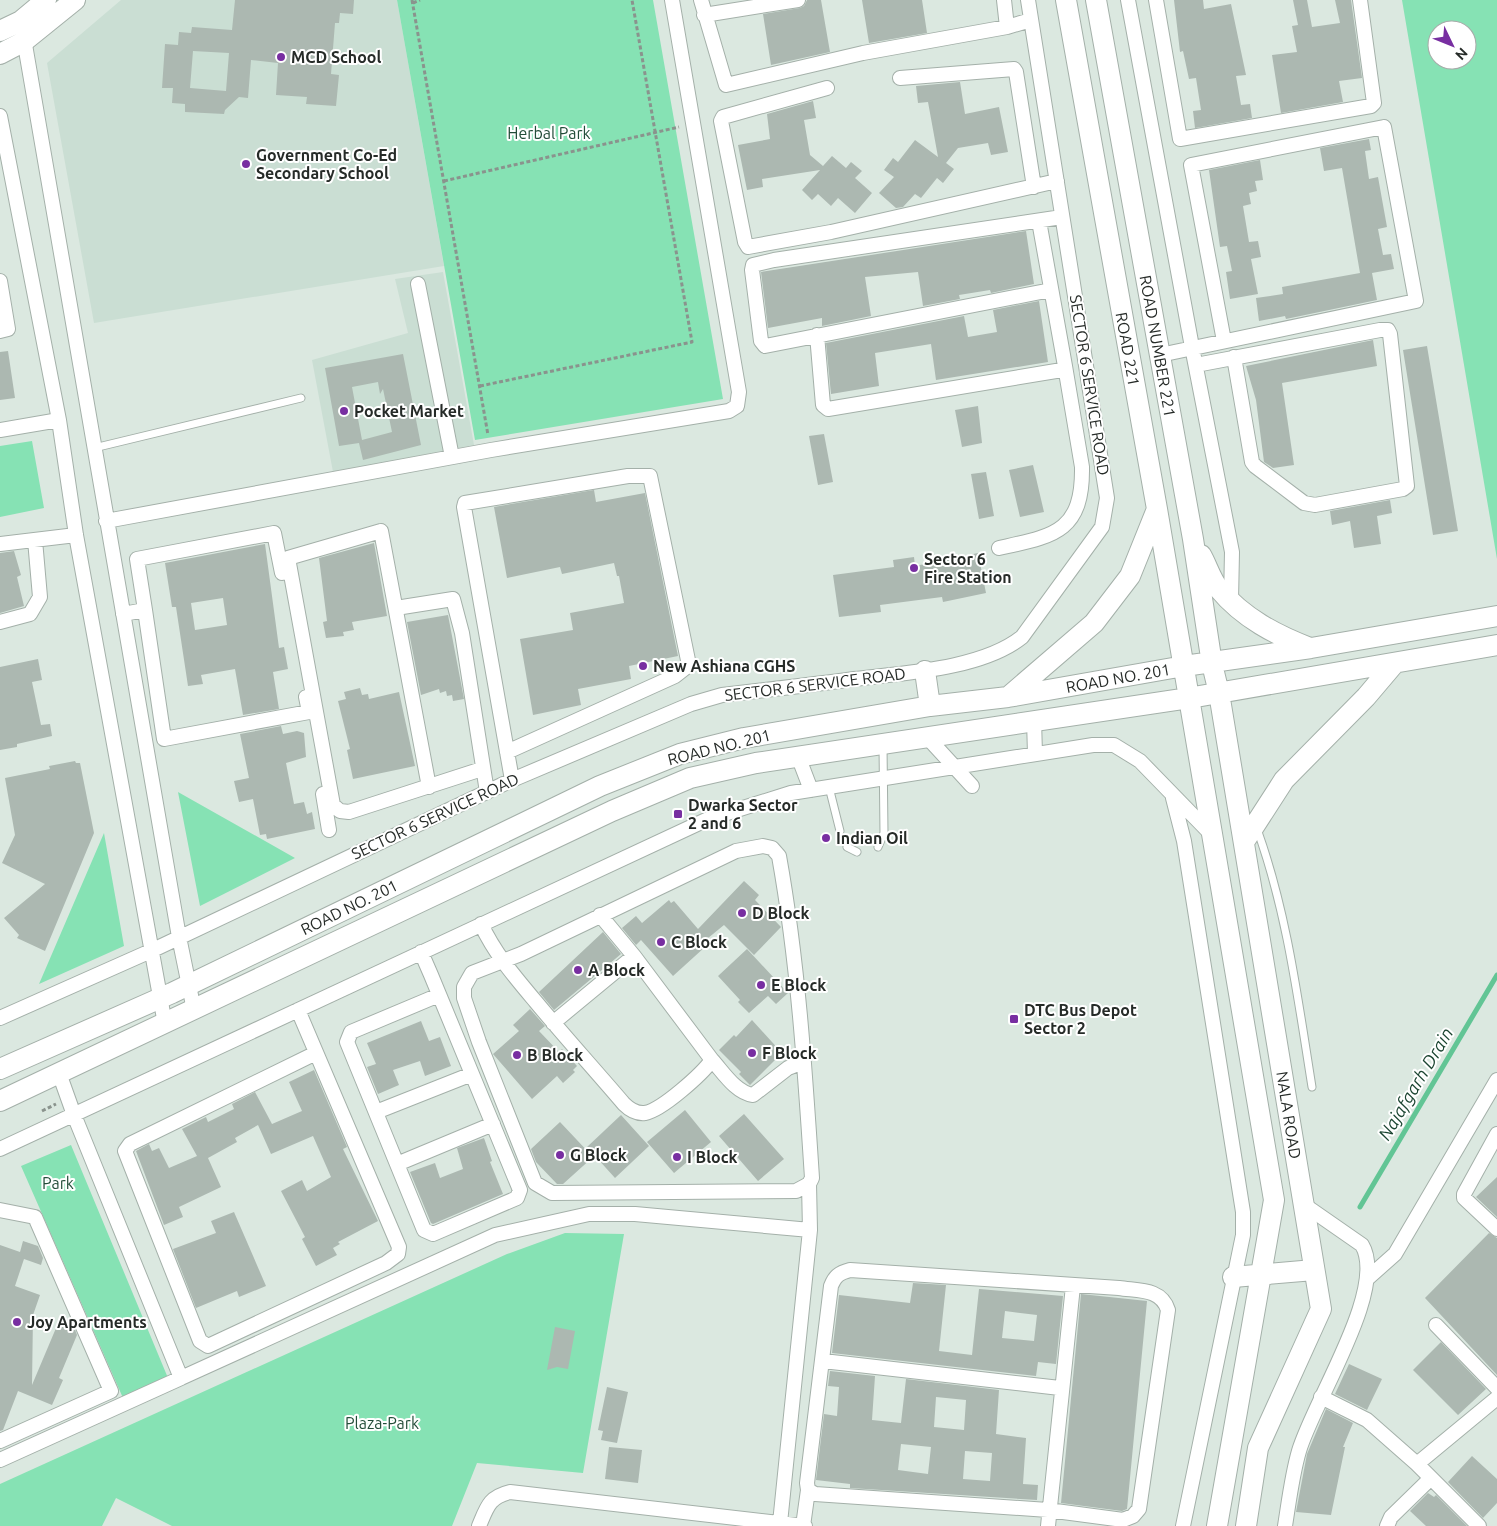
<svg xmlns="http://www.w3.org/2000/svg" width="1497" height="1526" viewBox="0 0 1497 1526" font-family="Ubuntu,sans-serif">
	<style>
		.built { fill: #caded3 }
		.green { fill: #86e2b4; fill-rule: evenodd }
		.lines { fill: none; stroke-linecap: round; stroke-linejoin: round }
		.stream { stroke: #62c595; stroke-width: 5 }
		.building { fill: #acb8b1; fill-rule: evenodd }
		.lane-casing { stroke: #a4b0a9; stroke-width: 9 }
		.street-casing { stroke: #a4b0a9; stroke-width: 16 }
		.secondary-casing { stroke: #a4b0a9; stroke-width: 22 }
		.path { stroke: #8a938d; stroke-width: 3; stroke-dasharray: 4 2.5; stroke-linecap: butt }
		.lane { stroke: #fff; stroke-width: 7 }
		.street { stroke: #fff; stroke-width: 14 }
		.secondary { stroke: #fff; stroke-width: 20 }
		.poi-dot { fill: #782ea1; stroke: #fff; stroke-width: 2 }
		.labels { text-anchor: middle; stroke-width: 4; stroke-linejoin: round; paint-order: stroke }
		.poi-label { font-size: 16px; font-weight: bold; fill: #262b28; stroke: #fff; text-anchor: start }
		.park-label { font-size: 16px; fill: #234d39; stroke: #fff }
		.street-label { font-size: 16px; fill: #262b28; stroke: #fff }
		.water-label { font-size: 18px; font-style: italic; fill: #1b4531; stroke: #fff }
	</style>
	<rect width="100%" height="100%" fill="#dbe8e0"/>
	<path class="built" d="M121,0h276l47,266 -350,57 -47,-260z
		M443,272l31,173 -141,27 -21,-112 96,-27 -13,-54z"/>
	<path class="green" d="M397,0h256l70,399 -248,41z
		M1402,0h95v559zM1437,30h30v30h-30z
		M32,441l12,67 -44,9v-71z
		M178,792l117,66 -95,48z
		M104,833l20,113 -85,38z
		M71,1145l97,233 -45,20 -102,-232z
		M565,1233l59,1 -41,239 -106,-10 -25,63h-280l-56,-28 -14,28h-102v-42l507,-230z"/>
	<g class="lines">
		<path class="stream" d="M1360,1207l137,-232"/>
	</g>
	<path class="building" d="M235,0h119l-1,14 -13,-1 -1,10h-4l-4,51 8,1 -3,31 -30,-2 1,-7 -31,-2 2,-32 -27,-3 -3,38 -9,-1 -14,13 -1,4 -39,-2v-8l-13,-1 1,-15h-11l3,-44 13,1 1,-13 12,1 1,-6 40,3zM193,51l36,2 -3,38 -36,-3z
		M807,0h14l9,52 -59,13 -8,-51 37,-6 4,-2z
		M862,0h60l5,33 -58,10z
		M1174,0h29l1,9 27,-5 15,71 -10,1 5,29 9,-1 2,14 -57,10 -2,-17 8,-1 -5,-32 -7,1 -6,-28 -3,1z
		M1293,0h14l5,27 28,-4 -5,-23h16l11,78 -23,3 4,21 -62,11 -9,-58 25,-3 -5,-26 6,-1z
		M960,82l5,32 34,-7 9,45 -17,3 -3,-12 -30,5 -12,15 8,6 -11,14 -6,-5 -16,20 -6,-4 -12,13 -7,1 -17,-15 15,-16 -10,-7 9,-12 5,4 17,-22 23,17 -10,-55 -10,1 -2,-17z
		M813,101l3,17 -12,2 6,35 13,11 9,-10 14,12 5,-6 11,9 -7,7 17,15 -17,20 -17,-15 -7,8 -13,-12 -6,6 -10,-10 18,-20 -58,9 1,8 -16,3 -9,-45 32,-6 -3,-25z
		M1369,139l2,11 -6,1 4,28 9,-2 9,50 -9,2 5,26 8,-1 3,15 -22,4 5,27 -91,19 -1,-3 -26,5 -3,-23 27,-4 -1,-7 78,-14 -18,-105 -18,3 -4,-23z
		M1260,160l3,20 -8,1 2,10 -8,2 2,11 -8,2 6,36 9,-1 3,16 -10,2 7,35 -28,5 -4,-27 6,-1 -5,-25 -7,1 -11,-77z
		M1026,231l8,53 -43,9 -1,-3 -31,5 1,4 -37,7 -5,-34 -53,5 6,39 -49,10v-8l-54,10 -7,-56z
		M1039,301l9,61 -112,18 -5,-36 -56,9 4,33 -48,8 -5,-51 138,-27 4,21 29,-5 -4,-22z
		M1373,340l4,26 -95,17 12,82 -21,3 -9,-6 -8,-62 -10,-34z
		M1427,346l31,185 -25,4 -30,-185z
		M8,351l7,47 -15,2v-48z
		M403,354l18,91 -58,15 -4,-17 -20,3 -14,-78zM378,382l2,12 3,-5 9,43 -30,8 -10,-53z
		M978,406l4,37 -20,4 -7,-37z
		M824,434l9,48 -15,3 -9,-49z
		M1033,465l11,47 -24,5 -11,-47z
		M986,472l8,44 -15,3 -8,-45z
		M594,490l2,12 49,-9 33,163 -49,10 2,13 -53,10 3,16 -48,10 -13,-76 53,-9 -3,-17 54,-10 -5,-27h-2l-3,-13 -52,11 -2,-7 -53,11 -13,-71z
		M1390,500l2,13 -15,3 4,28 -27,4 -4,-27 -18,4 -2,-14z
		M374,543l13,73 -35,6 2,8 -11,2 1,4 -18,2 -3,-16 4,-1 -8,-63z
		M265,544l14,104 5,-1 4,22 -15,3 6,37 -36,6 -8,-46 -34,6 2,9 -15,2 -12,-79h-4l-7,-44zM223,598l4,27 -32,5 -4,-27z
		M14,551l7,24 -4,2 7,29 -24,7v-60z
		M978,553l8,40 -43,9 -1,-5 -62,8 1,7 -42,5 -6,-42 61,-8 -1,-7 21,-3 1,9z
		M448,615l16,84 -11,2 -1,-6 -5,1 -1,-5 -6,2 -1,-4 -18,6 -14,-73z
		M38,659l4,21 -10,2 9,43 9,-1 2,12 -35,8v3l-17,3v-83z
		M360,688l2,7 6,-1 1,5 30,-7 16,74 -62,13 -6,-29 3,-1 -12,-48 8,-2 -2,-7z
		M281,726l2,8 14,-3 7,2 2,24 -20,6 8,41 10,-2 3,12 5,-2 3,17 -48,10 -1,-5 -6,1 -7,-36 -14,3 -5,-21 15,-3 -9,-44z
		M75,761l1,2h4l14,70 -49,118 -28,-13 2,-3 -15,-17 41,-34 -43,-21 13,-28 -10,-57 45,-9 -1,-3z
		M744,881l15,14 -4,5 26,27 -27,28 -30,-30 -22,18 3,4 -32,29 -32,-36 -5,5 -14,-17 14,-12 6,7 27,-23 2,3 3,-2 24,28z
		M603,932l18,22 -67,56 -15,-18z
		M747,949l41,44 -12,11 -8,-8 -19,17 -11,-11 2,-2 -22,-24z
		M530,1009l15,17 -6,5 20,21 3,-3 15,17 -4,4 2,2 -12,11 -6,-7 -25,23 -39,-45 26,-23 -6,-6z
		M752,1020l30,33 -32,32 -11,-11 2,-2 -22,-22 15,-15 2,2z
		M421,1021l8,20 11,-4 11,29 -26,10 -5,-15 -27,9 6,15 -21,9 -11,-27 9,-3 -9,-21z
		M314,1070l33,77 -4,2 35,72 -40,21 2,2 -7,4 4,7 -21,11 -14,-27 3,-2 -24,-46 21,-11 5,11 24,-14 -18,-41 -42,18 -13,-29 -23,13 2,4 -29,16 13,29 -42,20 4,10 -19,8 -28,-74 13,-7 3,7 7,-3 10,20 28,-12 -15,-27 24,-12 2,5 26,-13 -2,-5 23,-12 17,32 30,-13 -13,-29z
		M685,1110l26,32 -37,31 -27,-31z
		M744,1114l40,45 -26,22 -39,-45z
		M621,1115l28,31 -34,32 -28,-31z
		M560,1122l33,35 -30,27h-6l-21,-22 -5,-13z
		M484,1138l8,23 -2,1 13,32 -70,30 -2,-1 -21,-51 25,-9 5,15 23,-9 -6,-21z
		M1497,1177v40l-21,-20z
		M234,1212l32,74 -27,11 -2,-6 -41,17 -23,-59 43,-16 -5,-12z
		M1489,1233l8,5v137l-72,-77z
		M23,1241l15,5 5,12 -2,7 -17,-6 -9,27 25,9 -7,20 -1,70 27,-64 15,6 3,8 -18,43 4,2 -11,25 -34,-14 -15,39 -3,1v-186l20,7z
		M913,1283l33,2 -7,66 33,4 7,-66 84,7 -7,68 -18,-2 -2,14 -204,-23 7,-58 71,8zM1005,1311l32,4 -3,26 -32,-3z
		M1081,1294l66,7 -20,208 -5,2 -61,-8z
		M555,1327l20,4 -7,38 -11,-2 -10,3z
		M1441,1342l45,47 -28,26 -45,-45z
		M1349,1364l33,15 -15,31 -32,-16z
		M830,1371l45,5 -3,44 29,3 5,-44 93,11 -3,44 30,4 -3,46 15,1 -1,15 -187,-12v-4l-34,-4 8,-66 13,2 2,-29 -11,-1zM936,1397l30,3 -2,30 -30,-3zM901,1444l30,3 -3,27 -30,-4zM965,1451l27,2 -2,28 -27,-2z
		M607,1387l21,5 -11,51 -16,-3 2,-9 -5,-1z
		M1326,1409l27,14 -10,24h2l-14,68 -35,-3 11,-58z
		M609,1447l33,3 -4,33 -33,-4z
		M1472,1456l25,23v24l-14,15 -35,-36z
		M1428,1493l6,4 2,-2 31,31h-41l-16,-15z"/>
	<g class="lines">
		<g class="lane-casing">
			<path id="lane" d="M94,448l207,-50
				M829,787l11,44
				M1257,829c30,83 41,171 55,258
				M847,847l10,5
				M878,847l6,-14 -1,-87"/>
		</g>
		<g class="street-casing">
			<path id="street" d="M701,0l25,85 137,-32 144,-26 24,-7
				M1004,0l3,27
				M1128,0l64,347 40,205 -1,48
				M1156,0l24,139 191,-33 3,-3 -14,-103
				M704,15l94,-15
				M23,33l156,904 15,73
				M900,78l114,-9 2,3 18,115
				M827,88l-104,29 -2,4 24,121 3,5 83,-15 226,-51
				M0,116l59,304 17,115 89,489
				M0,281l8,48 -8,2
				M418,284l34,173
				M1051,290l-286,56 -4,-5 -9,-71 1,-5 21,-5 288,-43
				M817,335l6,70 5,4 234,-39 3,-4 -26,-145
				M1160,355l256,-54 -32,-174 -193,38 33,176
				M1196,365l184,-35h8l2,4 17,152 -4,3 -88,16 -11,-2 -49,-37 -3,-4 -18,-105
				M0,430l59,-10
				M106,521l385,-71 238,-39 8,-5 2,-14 -67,-392
				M0,544l76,-9
				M999,548c54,-12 84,-15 83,-81l-17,-101
				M396,608l57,-9 9,34 25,159
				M145,610l-8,-51 137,-26 8,40
				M123,614l22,-4 19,129 145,-27 -3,-15
				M0,622l30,-8 10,-17 -5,-57
				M1034,720l1,34
				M927,737l45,49
				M507,752l168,-76 14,-11 -39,-189h-22l-163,27 -1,4 48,273
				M798,756l13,34
				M429,787l-48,-256 -93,27 45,247 7,6 9,1 133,-43
				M323,794l6,36
				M1173,798l11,43 59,371v23l-60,291
				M763,846l9,2 7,8c19,106 26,214 33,322l-3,6 -13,7 -244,2 -17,-10 -56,-141 -15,-44v-11l8,-14 49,-19 215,-103z
				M481,924c14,30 34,53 55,78 29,35 59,68 88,102 6,6 12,10 21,9 17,-3 57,-39 67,-53l-78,-104 -34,-41
				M421,952l10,23 89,215 -3,8 -84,36 -9,-4 -77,-188 4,-10 88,-37
				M298,1010l101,237 -1,7 -12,9 -178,83 -8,-5 -75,-190 5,-7 186,-91
				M0,1018l153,-68 359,-170 179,-76 31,-9c44,-5 88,-10 132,-16 50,-6 128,-10 168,-42l80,-110 5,-29 -79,-498
				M553,1023l81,-67
				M712,1060c11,12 24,33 41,35l35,-27 15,-6
				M376,1112l96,-38
				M1497,1134l-33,60v4l33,31
				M0,1149l708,-330 83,-26 302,-48h21l26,16 72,74
				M397,1164l96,-40
				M809,1184l1,46
				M0,1210l35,7 76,174 -111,50
				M850,1270l269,18c19,3 42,0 49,22l-29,199 -6,7 -10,4 -75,-10 -233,-16 -7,-4 -1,-7 24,-197c4,-10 8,-13 19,-16z
				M1368,1278l27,-24 102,-174
				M1436,1325l61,63
				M823,1361l237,27
				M181,1378l314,-143 94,-21h46l175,16 -30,293
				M1321,1397l46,23 50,44 62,62
				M0,1460l181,-82 -107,-263 -15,-42
				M1417,1464l80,-66
				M479,1526c8,-19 10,-29 31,-34l295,34
				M803,1526l5,-36
				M1048,1526l25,-240
				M1285,1526c4,-25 7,-51 14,-75 14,-49 89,-162 63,-206l-59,-41
				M1387,1526l4,-9 40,-39"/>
		</g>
		<g class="secondary-casing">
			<path id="secondary" d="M1066,0l91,509 117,691 -57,326
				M1096,0l97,539 19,125 7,29 102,616 -63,139 -12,78
				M0,31l21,-10 25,-21
				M0,54l23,-12 52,-42
				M1201,555c6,10 10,25 18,34 24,29 57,46 91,59
				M925,671l5,35
				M1008,697l86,-74 36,-47 27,-67
				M1244,842l40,-62 82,-83 28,-33
				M0,1069l172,-76 428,-207 80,-32 64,-16 186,-32 78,-9 176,-31 127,-18 186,-32
				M0,1101l612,-290 78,-33 66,-15 433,-65 308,-53
				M1233,1277l81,-7"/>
		</g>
		<path class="path" d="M412,0l76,435
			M413,3l7,-3
			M444,181l235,-54
			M480,386l212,-44 -60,-342
			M42,1111l14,-7"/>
		<use href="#lane" class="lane"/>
		<use href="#street" class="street"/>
		<use href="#secondary" class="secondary"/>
	</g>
	<g class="poi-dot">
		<circle cx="281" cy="57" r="5"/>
		<circle cx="246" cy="164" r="5"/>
		<circle cx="344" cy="411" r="5"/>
		<circle cx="914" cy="568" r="5"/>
		<circle cx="643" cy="666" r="5"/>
		<rect x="673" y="809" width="10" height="10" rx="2.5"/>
		<circle cx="826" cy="838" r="5"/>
		<circle cx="742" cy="913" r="5"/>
		<circle cx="661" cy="942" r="5"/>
		<circle cx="578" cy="970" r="5"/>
		<circle cx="761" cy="985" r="5"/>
		<rect x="1009" y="1014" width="10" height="10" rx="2.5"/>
		<circle cx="752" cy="1053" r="5"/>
		<circle cx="517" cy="1055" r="5"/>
		<circle cx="560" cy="1155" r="5"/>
		<circle cx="677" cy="1157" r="5"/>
		<circle cx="17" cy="1322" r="5"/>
	</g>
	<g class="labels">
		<g class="poi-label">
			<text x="291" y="63">MCD School</text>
			<text x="256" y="161">Government Co-Ed<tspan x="256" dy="18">Secondary School</tspan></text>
			<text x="354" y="417">Pocket Market</text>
			<text x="924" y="565">Sector 6<tspan x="924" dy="18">Fire Station</tspan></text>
			<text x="653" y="672">New Ashiana CGHS</text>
			<text x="688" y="811">Dwarka Sector<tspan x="688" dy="18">2 and 6</tspan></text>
			<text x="836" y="844">Indian Oil</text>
			<text x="752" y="919">D Block</text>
			<text x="671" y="948">C Block</text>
			<text x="588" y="976">A Block</text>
			<text x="771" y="991">E Block</text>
			<text x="1024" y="1016">DTC Bus Depot<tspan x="1024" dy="18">Sector 2</tspan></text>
			<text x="762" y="1059">F Block</text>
			<text x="527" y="1061">B Block</text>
			<text x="570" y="1161">G Block</text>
			<text x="687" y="1163">I Block</text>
			<text x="27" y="1328">Joy Apartments</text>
		</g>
		<g class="park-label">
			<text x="549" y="139">Herbal Park</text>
			<text x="58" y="1189">Park</text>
			<text x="382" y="1429">Plaza-Park</text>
		</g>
		<g class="street-label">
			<text transform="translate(1158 346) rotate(80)" y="6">ROAD NUMBER 221</text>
			<text transform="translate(1128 349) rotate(80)" y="6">ROAD 221</text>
			<text transform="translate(1090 385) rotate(81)" y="6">SECTOR 6 SERVICE ROAD</text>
			<text transform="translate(1118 678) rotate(-10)" y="6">ROAD NO. 201</text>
			<text transform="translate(815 684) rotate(-7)" y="6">SECTOR 6 SERVICE ROAD</text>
			<text transform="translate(719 747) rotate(-14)" y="6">ROAD NO. 201</text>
			<text transform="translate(435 816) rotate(-25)" y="6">SECTOR 6 SERVICE ROAD</text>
			<text transform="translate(349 907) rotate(-26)" y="6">ROAD NO. 201</text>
			<text transform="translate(1289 1115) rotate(81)" y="6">NALA ROAD</text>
		</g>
		<g class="water-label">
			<text transform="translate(1416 1084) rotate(-59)" y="6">Najafgarh Drain</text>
		</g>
	</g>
	<g transform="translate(1452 45) rotate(133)"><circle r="24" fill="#ffffff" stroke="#a8aaa9"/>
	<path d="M0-4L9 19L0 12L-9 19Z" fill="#782ea1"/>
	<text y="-8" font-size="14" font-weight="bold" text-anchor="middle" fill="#262b28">N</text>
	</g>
</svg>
